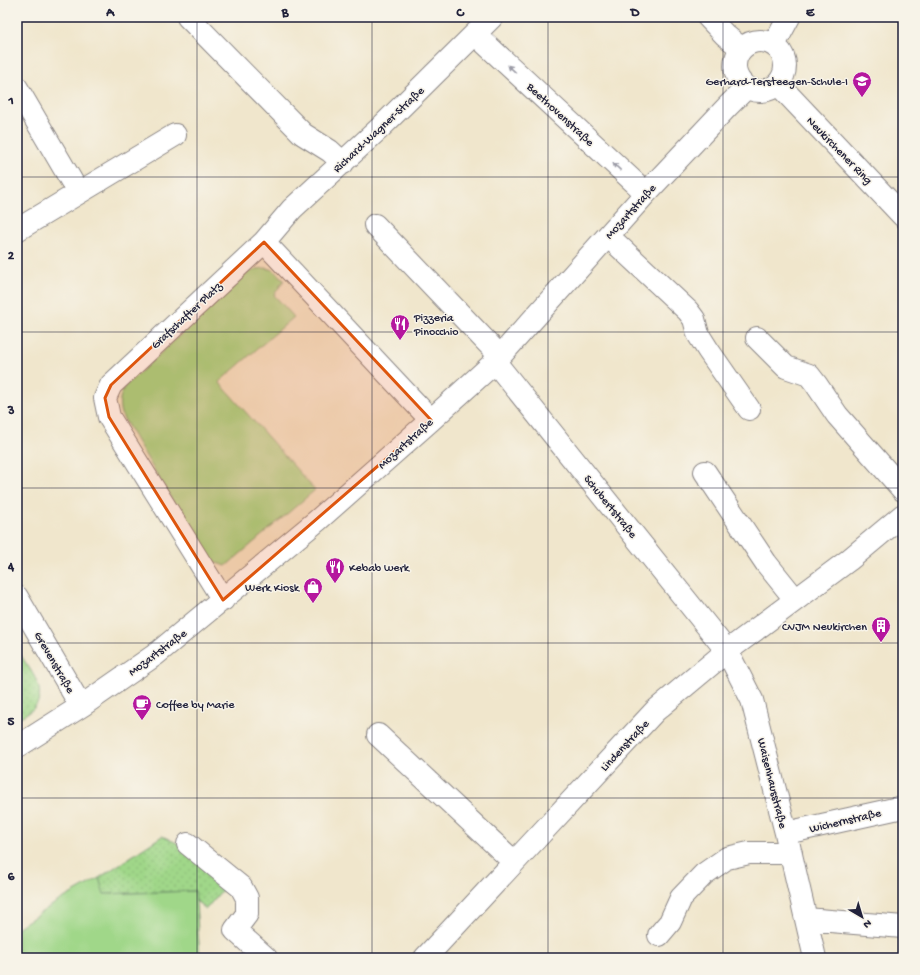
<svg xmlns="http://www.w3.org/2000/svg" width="920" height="975" viewBox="0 0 920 975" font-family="'Gochi Hand',sans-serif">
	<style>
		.grass { fill: url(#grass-dots); stroke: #617c62 }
		.green { fill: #a0d789; stroke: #617c62 }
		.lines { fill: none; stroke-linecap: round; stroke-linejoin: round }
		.minor-casing { stroke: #898484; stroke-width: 24 }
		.minor { stroke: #fff; stroke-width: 22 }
		.oneway { fill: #9c9ca7 }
		.marked { fill: #de560e; fill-opacity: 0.2; stroke: #de560e; stroke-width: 3; stroke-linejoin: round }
		.grid { fill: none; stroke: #22223b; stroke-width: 1; stroke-opacity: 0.55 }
		.labels { text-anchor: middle; stroke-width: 3; stroke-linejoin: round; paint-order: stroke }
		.poi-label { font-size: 12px; fill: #22223b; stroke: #f7f3e8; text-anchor: end }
		.street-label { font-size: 12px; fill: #22223b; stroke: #f7f3e8 }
		.neatline { fill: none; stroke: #22223b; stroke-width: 1.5 }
		.grid-label { font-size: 13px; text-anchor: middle; font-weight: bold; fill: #22223b }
	</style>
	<defs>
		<pattern id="grass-dots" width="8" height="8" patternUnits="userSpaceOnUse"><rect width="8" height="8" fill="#a0d789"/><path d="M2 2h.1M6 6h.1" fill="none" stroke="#8ab877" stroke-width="1.8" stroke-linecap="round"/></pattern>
	</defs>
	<rect width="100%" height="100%" fill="#f7f3e8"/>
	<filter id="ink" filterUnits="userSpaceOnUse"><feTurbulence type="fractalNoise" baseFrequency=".025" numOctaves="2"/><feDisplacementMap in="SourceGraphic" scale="8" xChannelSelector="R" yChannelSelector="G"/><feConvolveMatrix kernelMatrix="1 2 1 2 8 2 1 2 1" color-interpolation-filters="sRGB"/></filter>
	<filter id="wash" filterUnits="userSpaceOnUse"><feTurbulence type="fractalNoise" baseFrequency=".012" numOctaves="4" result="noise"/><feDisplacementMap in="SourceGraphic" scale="16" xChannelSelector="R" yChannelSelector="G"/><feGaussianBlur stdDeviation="0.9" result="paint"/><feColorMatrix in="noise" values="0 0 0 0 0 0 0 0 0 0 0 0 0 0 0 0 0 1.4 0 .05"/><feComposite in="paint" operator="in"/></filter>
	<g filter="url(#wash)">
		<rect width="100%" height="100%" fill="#f0e6cc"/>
		<path class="grass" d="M20,654c10,16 30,38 13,55 -5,4 -11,7 -16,10v-63z
			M162,836l17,8 49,39 -22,26 -10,-8 -1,-10 -92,3 -4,-16z"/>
		<path class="green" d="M266,268l7,2 11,10 -10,15 20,22 -75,65 96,108 -89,76 -13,-4 -8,-6 -84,-142c-3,-11 -1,-18 3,-27l123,-114 9,-4z
			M99,878l5,16 91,-3 5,67h-183v-30l40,-26z"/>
	</g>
	<g filter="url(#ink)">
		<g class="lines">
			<g class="minor-casing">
				<path id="minor" d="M188,17l115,117 27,17 13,12
					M708,17l17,18 16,13
					M476,35l170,158
					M735 66a25 25 0 1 1 50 0a25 25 0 1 1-50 0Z
					M774,45l15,-28
					M778,84l125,132
					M17,88l61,104
					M375,225l125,131
					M17,230l158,-95
					M608,236l80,75 6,8 4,15 10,16 41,59
					M264,242l167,178
					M757,338l29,29 23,8 7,9 21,31 66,75
					M495,362l232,289 25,49 34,133 29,125
					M705,472l61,91 29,36
					M17,597l58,99 8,9
					M223,600l-114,-183 -4,-19 6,-13 153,-143 28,-33 89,-82 111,-110
					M378,735l136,127
					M17,747l66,-42 72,-50 163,-135 113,-100 64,-58 151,-169 82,-87 18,-18
					M786,833l117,-26
					M188,844l53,43 6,11v16l-12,16 31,28
					M806,919l97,8
					M659,935l11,-13 11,-24 23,-24 23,-16 22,-5h42
					M425,958l230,-247 72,-60 122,-91 54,-45"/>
			</g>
			<use href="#minor" class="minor"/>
		</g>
		<defs><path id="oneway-solid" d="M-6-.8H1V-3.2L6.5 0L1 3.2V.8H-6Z"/></defs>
		<g class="oneway">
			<use href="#oneway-solid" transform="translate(512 69) rotate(-137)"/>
			<use href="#oneway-solid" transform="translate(617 167) rotate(-137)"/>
		</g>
	</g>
	<path class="marked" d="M264,242l167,178 -208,180 -114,-183 -4,-19 6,-13z"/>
	<path class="grid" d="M197,17v941M372,17v941M548,17v941M723,17v941M17,177h886M17,332h886M17,488h886M17,643h886M17,798h886"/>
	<defs>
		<g id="school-pin" transform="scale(1)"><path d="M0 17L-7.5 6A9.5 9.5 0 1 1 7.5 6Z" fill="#b5179e" stroke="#f7f3e8"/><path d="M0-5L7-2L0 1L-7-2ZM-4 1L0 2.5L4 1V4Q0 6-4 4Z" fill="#fff"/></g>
		<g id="restaurant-pin" transform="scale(1)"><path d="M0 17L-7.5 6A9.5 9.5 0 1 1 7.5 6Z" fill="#b5179e" stroke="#f7f3e8"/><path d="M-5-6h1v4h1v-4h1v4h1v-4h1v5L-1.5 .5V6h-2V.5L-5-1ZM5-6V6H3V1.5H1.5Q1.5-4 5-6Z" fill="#fff"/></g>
		<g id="shop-pin" transform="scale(1)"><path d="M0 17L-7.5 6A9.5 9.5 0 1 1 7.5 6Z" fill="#b5179e" stroke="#f7f3e8"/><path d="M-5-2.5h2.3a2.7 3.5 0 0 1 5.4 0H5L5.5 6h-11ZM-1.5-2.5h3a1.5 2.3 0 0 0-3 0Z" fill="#fff"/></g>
		<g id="building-pin" transform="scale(1)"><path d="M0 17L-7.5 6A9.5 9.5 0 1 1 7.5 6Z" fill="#b5179e" stroke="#f7f3e8"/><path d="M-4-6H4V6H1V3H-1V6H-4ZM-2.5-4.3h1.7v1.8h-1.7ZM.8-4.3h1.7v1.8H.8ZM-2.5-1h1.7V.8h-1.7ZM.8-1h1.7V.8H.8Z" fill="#fff"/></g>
		<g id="cafe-pin" transform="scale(1)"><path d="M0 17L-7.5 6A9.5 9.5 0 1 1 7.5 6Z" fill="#b5179e" stroke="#f7f3e8"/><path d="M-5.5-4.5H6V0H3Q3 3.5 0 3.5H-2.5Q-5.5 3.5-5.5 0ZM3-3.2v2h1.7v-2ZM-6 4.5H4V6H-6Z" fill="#fff"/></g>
	</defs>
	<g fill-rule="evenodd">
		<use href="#school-pin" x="862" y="81"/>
		<use href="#restaurant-pin" x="400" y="324"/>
		<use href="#restaurant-pin" x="335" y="567"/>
		<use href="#shop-pin" x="313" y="587"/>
		<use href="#building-pin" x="881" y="626"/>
		<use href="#cafe-pin" x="142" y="704"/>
	</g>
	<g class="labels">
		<g class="poi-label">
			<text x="848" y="85">Gerhard-Tersteegen-Schule-I</text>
			<text x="414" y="321" text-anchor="start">Pizzeria<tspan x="414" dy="14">Pinocchio</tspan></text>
			<text x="349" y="571" text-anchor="start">Kebab werk</text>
			<text x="299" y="591">Werk Kiosk</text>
			<text x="867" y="630">CVJM Neukirchen</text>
			<text x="156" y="708" text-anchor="start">Coffee by Marie</text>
		</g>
		<g class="street-label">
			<text transform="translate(561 114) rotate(43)" y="4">Beethovenstraße</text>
			<text transform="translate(378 129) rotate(-43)" y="4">Richard-Wagner-Straße</text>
			<text transform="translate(840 150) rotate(46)" y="4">Neukirchener Ring</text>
			<text transform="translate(630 211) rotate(-48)" y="4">Mozartstraße</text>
			<text transform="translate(186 315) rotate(-43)" y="4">Grafschafter Platz</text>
			<text transform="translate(405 443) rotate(-42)" y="4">Mozartstraße</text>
			<text transform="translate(611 506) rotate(51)" y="4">Schubertstraße</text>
			<text transform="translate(157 652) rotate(-37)" y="4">Mozartstraße</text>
			<text transform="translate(55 662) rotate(60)" y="4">Grevenstraße</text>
			<text transform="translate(624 745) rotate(-47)" y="4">Lindenstraße</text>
			<text transform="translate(773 783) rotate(76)" y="4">Waisenhausstraße</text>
			<text transform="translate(845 820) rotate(-13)" y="4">Wichernstraße</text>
		</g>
	</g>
	<rect width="920" height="975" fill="none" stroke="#f7f3e8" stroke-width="44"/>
	<g transform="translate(862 917) rotate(142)" stroke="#f7f3e8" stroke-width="3" paint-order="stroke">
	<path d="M0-3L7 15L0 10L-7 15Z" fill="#22223b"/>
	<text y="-6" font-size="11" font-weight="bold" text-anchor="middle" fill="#22223b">N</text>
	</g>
	<rect x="22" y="22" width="876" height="931" class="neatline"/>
	<g class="grid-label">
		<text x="110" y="16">A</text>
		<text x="285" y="16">B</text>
		<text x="460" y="16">C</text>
		<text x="635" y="16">D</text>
		<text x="810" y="16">E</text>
		<text x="11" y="104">1</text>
		<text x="11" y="259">2</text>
		<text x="11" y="414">3</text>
		<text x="11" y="570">4</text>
		<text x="11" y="725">5</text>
		<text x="11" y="880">6</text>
	</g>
</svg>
